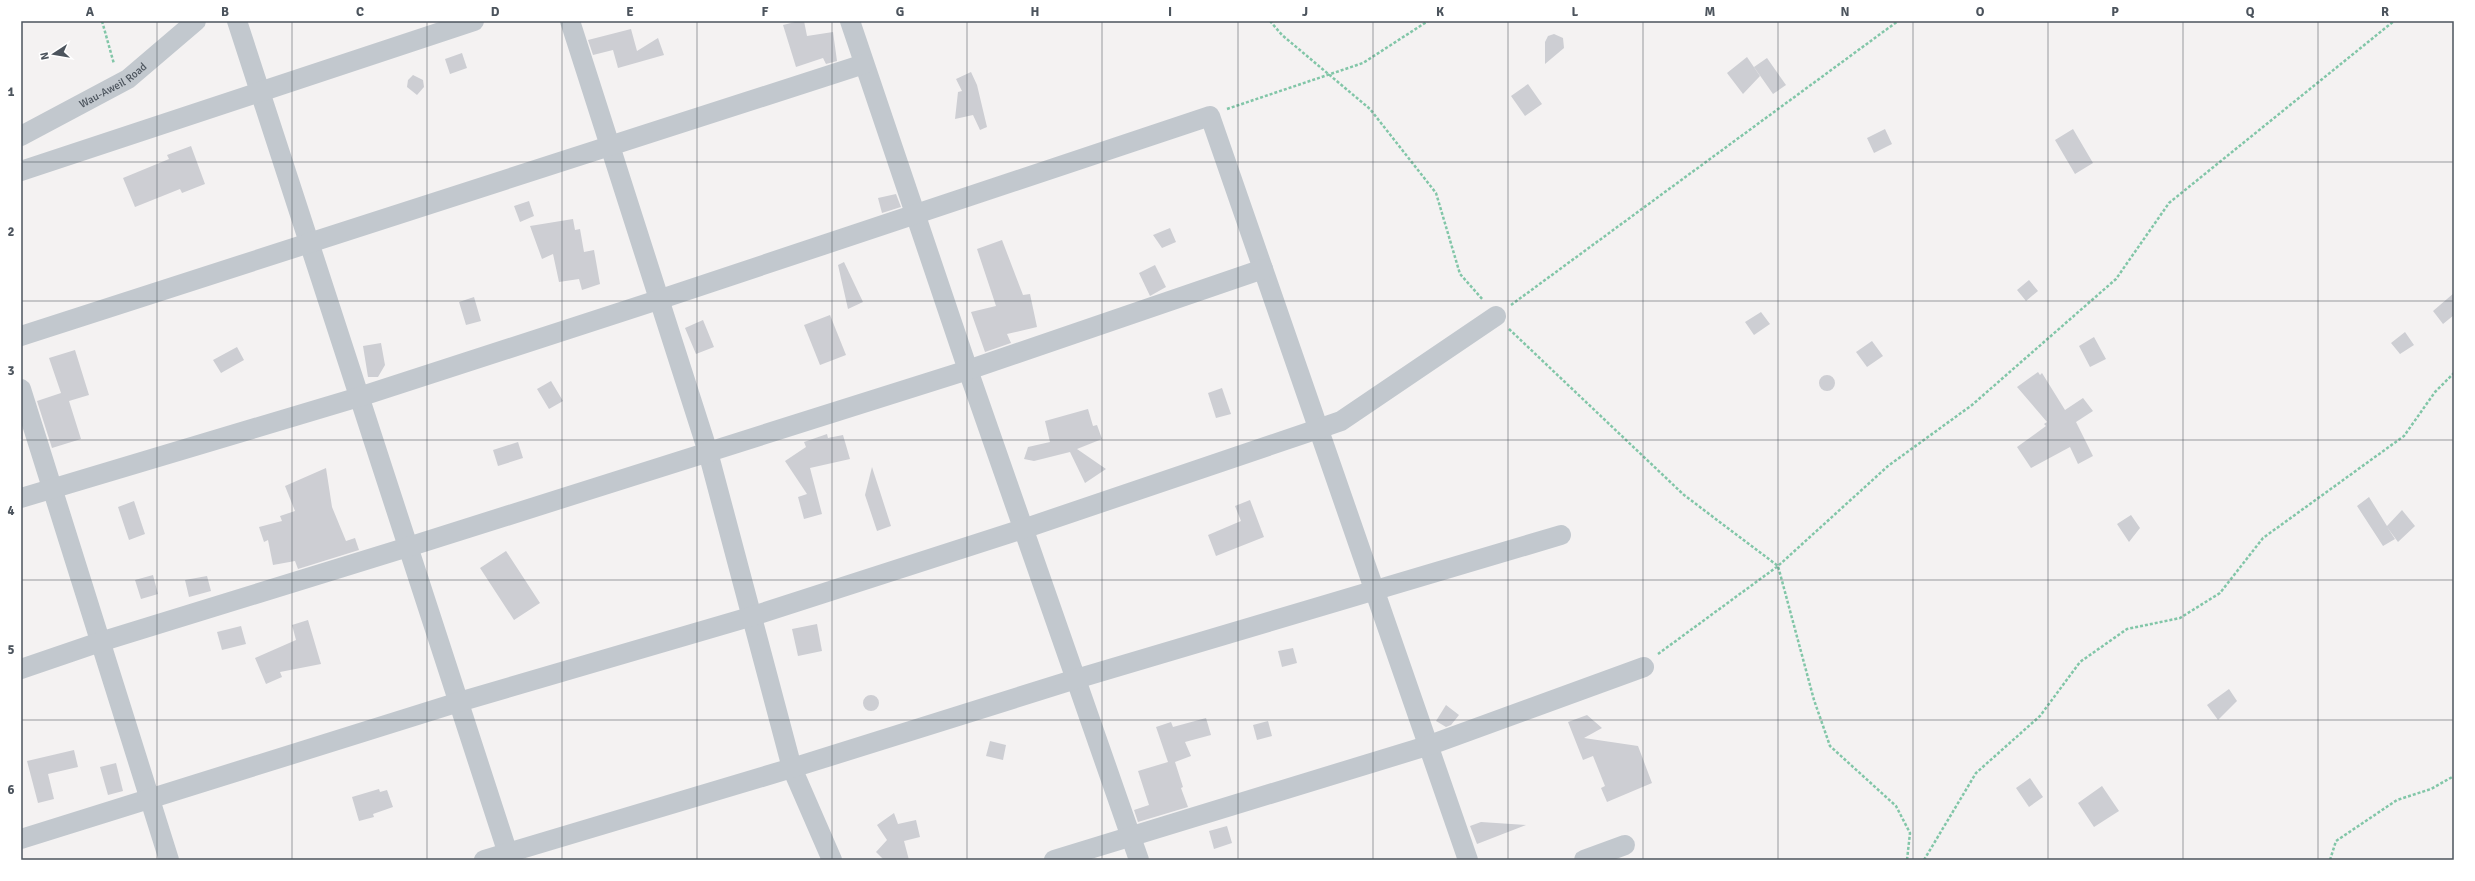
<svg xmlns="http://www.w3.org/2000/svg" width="2475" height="881" viewBox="0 0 2475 881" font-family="Signika,sans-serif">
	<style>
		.building { fill: #cdced3 }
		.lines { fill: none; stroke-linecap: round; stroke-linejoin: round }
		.path { stroke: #82c6a8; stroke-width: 2.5; stroke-dasharray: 3 2; stroke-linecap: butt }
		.minor { stroke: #c2c8ce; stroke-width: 20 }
		.grid { fill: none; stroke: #4c545d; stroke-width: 1; stroke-opacity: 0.55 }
		.labels { text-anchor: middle; stroke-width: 3; stroke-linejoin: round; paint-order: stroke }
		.street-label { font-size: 11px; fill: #4c545d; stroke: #fff }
		.neatline { fill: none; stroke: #4c545d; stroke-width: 1.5 }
		.grid-label { font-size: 13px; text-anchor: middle; font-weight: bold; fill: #4c545d }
	</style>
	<rect width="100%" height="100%" fill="#f4f2f2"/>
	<path class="building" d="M799,21h5l3,15 26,-4 4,29 -11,3 -3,-6 -27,9 -13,-42z
		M631,29l6,22 21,-13 6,17 -46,13 -5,-18 -20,5 -5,-15z
		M1554,34l9,4 1,10 -19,16v-22l3,-6z
		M462,53l5,15 -17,6 -5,-15z
		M1747,57l13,19 -17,18 -16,-21z
		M1767,58l19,27 -13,9 -19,-27z
		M971,72l6,13 10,42 -7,3 -7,-15 -18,4 3,-27 4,-1 -6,-12z
		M413,75l10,5 1,7 -7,8 -10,-8 1,-7z
		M1528,84l14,20 -17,12 -14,-20z
		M1885,129l7,15 -18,9 -7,-15z
		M2073,129l20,34 -18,11 -20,-34z
		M191,146l14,38 -23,9 -2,-4 -45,18 -12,-29 46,-19 -2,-4z
		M896,194l5,13 -19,6 -4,-15z
		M529,201l5,15 -14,6 -6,-16z
		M573,219l2,11 5,-1 4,23 10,-2 6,34 -18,6 -3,-11 -20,3 -6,-28 -11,5 -12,-33z
		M1170,228l6,14 -14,6 -9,-13z
		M1002,240l21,55 7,-1 7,33 -30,7 4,9 -26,9 -14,-40 25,-6 -19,-57z
		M844,262l19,40 -15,7 -10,-44z
		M1155,265l11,22 -16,9 -11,-23z
		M2029,280l9,11 -12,10 -9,-11z
		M2454,293v22l-11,9 -10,-13z
		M474,297l7,24 -15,4 -7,-23z
		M1761,312l9,12 -16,11 -9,-13z
		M830,315l16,40 -26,10 -16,-40z
		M703,320l11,27 -18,7 -11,-26z
		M2405,332l9,13 -14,9 -9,-11z
		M2094,337l12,22 -16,8 -11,-21z
		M1872,341l11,15 -16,11 -11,-15z
		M381,343l4,22 -7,12h-10l-5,-31z
		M237,347l7,13 -23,13 -8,-13z
		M75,350l14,45 -20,6 12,38 -29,9 -15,-47 24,-8 -12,-35z
		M2038,372l2,3 2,-2 23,37 18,-12 10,13 -17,11 17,34 -15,8 -8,-17 -39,21 -14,-21 29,-21 -2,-2 3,-2 -30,-35z
		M1819 383a8 8 0 1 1 16 0a8 8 0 1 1-16 0Z
		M551,381l12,20 -14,8 -12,-20z
		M1222,388l9,26 -15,4 -8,-25z
		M1088,409l5,17 4,-1 5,14 -25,10 29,20 -21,14 -15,-31 -36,9 -10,-2 4,-12 22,-5 -5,-21z
		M827,434l1,4 15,-3 7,24 -40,9 12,46 -18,5 -6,-22 9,-3 -22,-33 21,-14 -2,-5z
		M518,442l5,16 -25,8 -5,-16z
		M872,467l19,59 -14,5 -12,-36z
		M326,468l6,39 14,34 9,-3 4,12 -61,19 -3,-8 -22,4 -5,-25 -4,2 -5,-15 23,-6 -2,-5 15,-5 -10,-25z
		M2369,497l18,29 15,-16 13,16 -17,16 -11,-15 8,12 -12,7 -26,-40z
		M1250,500l14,37 -48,19 -8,-21 33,-14 -6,-15z
		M134,501l11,33 -16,6 -11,-33z
		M2131,515l9,13 -11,14 -12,-18z
		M506,551l34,52 -26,17 -34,-52z
		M153,575l5,19 -17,5 -6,-19z
		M207,576l4,15 -22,6 -4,-17z
		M308,620l13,44 -41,8 2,5 -16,7 -11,-26 41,-18 -4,-15z
		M817,624l5,27 -24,5 -6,-27z
		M241,626l5,18 -24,6 -5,-18z
		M1293,648l4,15 -15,4 -4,-16z
		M2229,689l8,12 -19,19 -11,-15z
		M863 703a8 8 0 1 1 16 0a8 8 0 1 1-16 0Z
		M1446,705l13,10 -8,10 -5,2 -10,-6z
		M1587,715l15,13 -18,10 54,8 14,37 -45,19 -6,-14 4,-2 -12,-30 -10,4 -15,-38z
		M1206,718l5,17 -26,7 6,14 -16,6 8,25 -2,1 7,19 -50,15 -4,-12 15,-5 -11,-34 30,-9 -12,-35 15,-5 2,5z
		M1268,721l4,15 -15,4 -4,-15z
		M990,741l16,4 -3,15 -17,-4z
		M74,750l4,17 -30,7 6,25 -16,4 -11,-42z
		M116,763l7,28 -15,4 -8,-28z
		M2030,778l13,19 -14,10 -13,-19z
		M2102,786l17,25 -25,16 -16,-24z
		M379,789l1,3 7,-2 6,17 -20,7 1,3 -15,4 -7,-24z
		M894,813l4,11 18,-4 4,17 -16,4 5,19h-25l-8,-8 11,-12 -10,-15z
		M1481,822l45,3 -49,19 -7,-18z
		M1227,826l5,17 -18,6 -5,-18z"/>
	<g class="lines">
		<path class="path" d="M102,21l12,43
			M1270,21l12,14 88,74 66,84 24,81 23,26
			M1227,109l136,-46 65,-42
			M1511,305l387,-284
			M1509,329l175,166 94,71 36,134 16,46 66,60 14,27 -3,27
			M1658,654l120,-88 110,-100 84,-61 144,-126 53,-76 225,-182
			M1924,860l52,-87 64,-57 40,-54 47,-33 53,-11 40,-25 43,-55 141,-102 31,-44 19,-19
			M2330,860l6,-19 61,-41 34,-11 23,-13"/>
		<g class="minor">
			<path d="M237,21l273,839"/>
			<path d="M570,21l138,431 84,316 40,92"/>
			<path d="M850,21l118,349 171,490"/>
			<path id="s1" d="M21,136l107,-57 68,-58"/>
			<path d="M21,171l453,-150"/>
			<path d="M21,336l843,-272"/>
			<path d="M21,389l148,471"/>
			<path d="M21,498l338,-101 302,-98 549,-183 258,744"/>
			<path d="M21,669l79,-27 308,-95 560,-177 295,-101"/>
			<path d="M21,839l438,-137 294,-86 270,-87 295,-100 23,-8 155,-105"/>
			<path d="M484,860l308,-92 284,-89 485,-144"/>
			<path d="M1054,860l376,-115 214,-78"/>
			<path d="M1584,860l41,-15"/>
		</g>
	</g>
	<path class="grid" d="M157,21v839M292,21v839M427,21v839M562,21v839M697,21v839M832,21v839M967,21v839M1102,21v839M1238,21v839M1373,21v839M1508,21v839M1643,21v839M1778,21v839M1913,21v839M2048,21v839M2183,21v839M2318,21v839M21,162h2433M21,301h2433M21,440h2433M21,580h2433M21,720h2433"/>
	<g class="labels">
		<g class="street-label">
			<text dy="4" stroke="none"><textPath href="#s1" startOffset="105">Wau-Aweil Road</textPath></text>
		</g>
	</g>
	<rect width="2475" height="881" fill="none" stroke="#ffffff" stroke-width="44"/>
	<g transform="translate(54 54) rotate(258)" stroke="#ffffff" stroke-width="3" paint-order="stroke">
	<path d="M0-3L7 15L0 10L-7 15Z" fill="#4c545d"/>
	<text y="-6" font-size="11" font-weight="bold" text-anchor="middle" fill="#4c545d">N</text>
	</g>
	<rect x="22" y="22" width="2431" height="837" class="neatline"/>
	<g class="grid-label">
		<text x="90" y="16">A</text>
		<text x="225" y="16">B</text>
		<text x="360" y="16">C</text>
		<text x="495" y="16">D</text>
		<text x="630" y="16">E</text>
		<text x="765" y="16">F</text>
		<text x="900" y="16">G</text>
		<text x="1035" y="16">H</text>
		<text x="1170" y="16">I</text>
		<text x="1305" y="16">J</text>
		<text x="1440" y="16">K</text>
		<text x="1575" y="16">L</text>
		<text x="1710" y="16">M</text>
		<text x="1845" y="16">N</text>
		<text x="1980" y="16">O</text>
		<text x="2115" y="16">P</text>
		<text x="2250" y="16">Q</text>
		<text x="2385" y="16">R</text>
		<text x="11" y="96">1</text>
		<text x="11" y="236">2</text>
		<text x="11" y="375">3</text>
		<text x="11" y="515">4</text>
		<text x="11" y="654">5</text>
		<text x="11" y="794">6</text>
	</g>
</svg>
